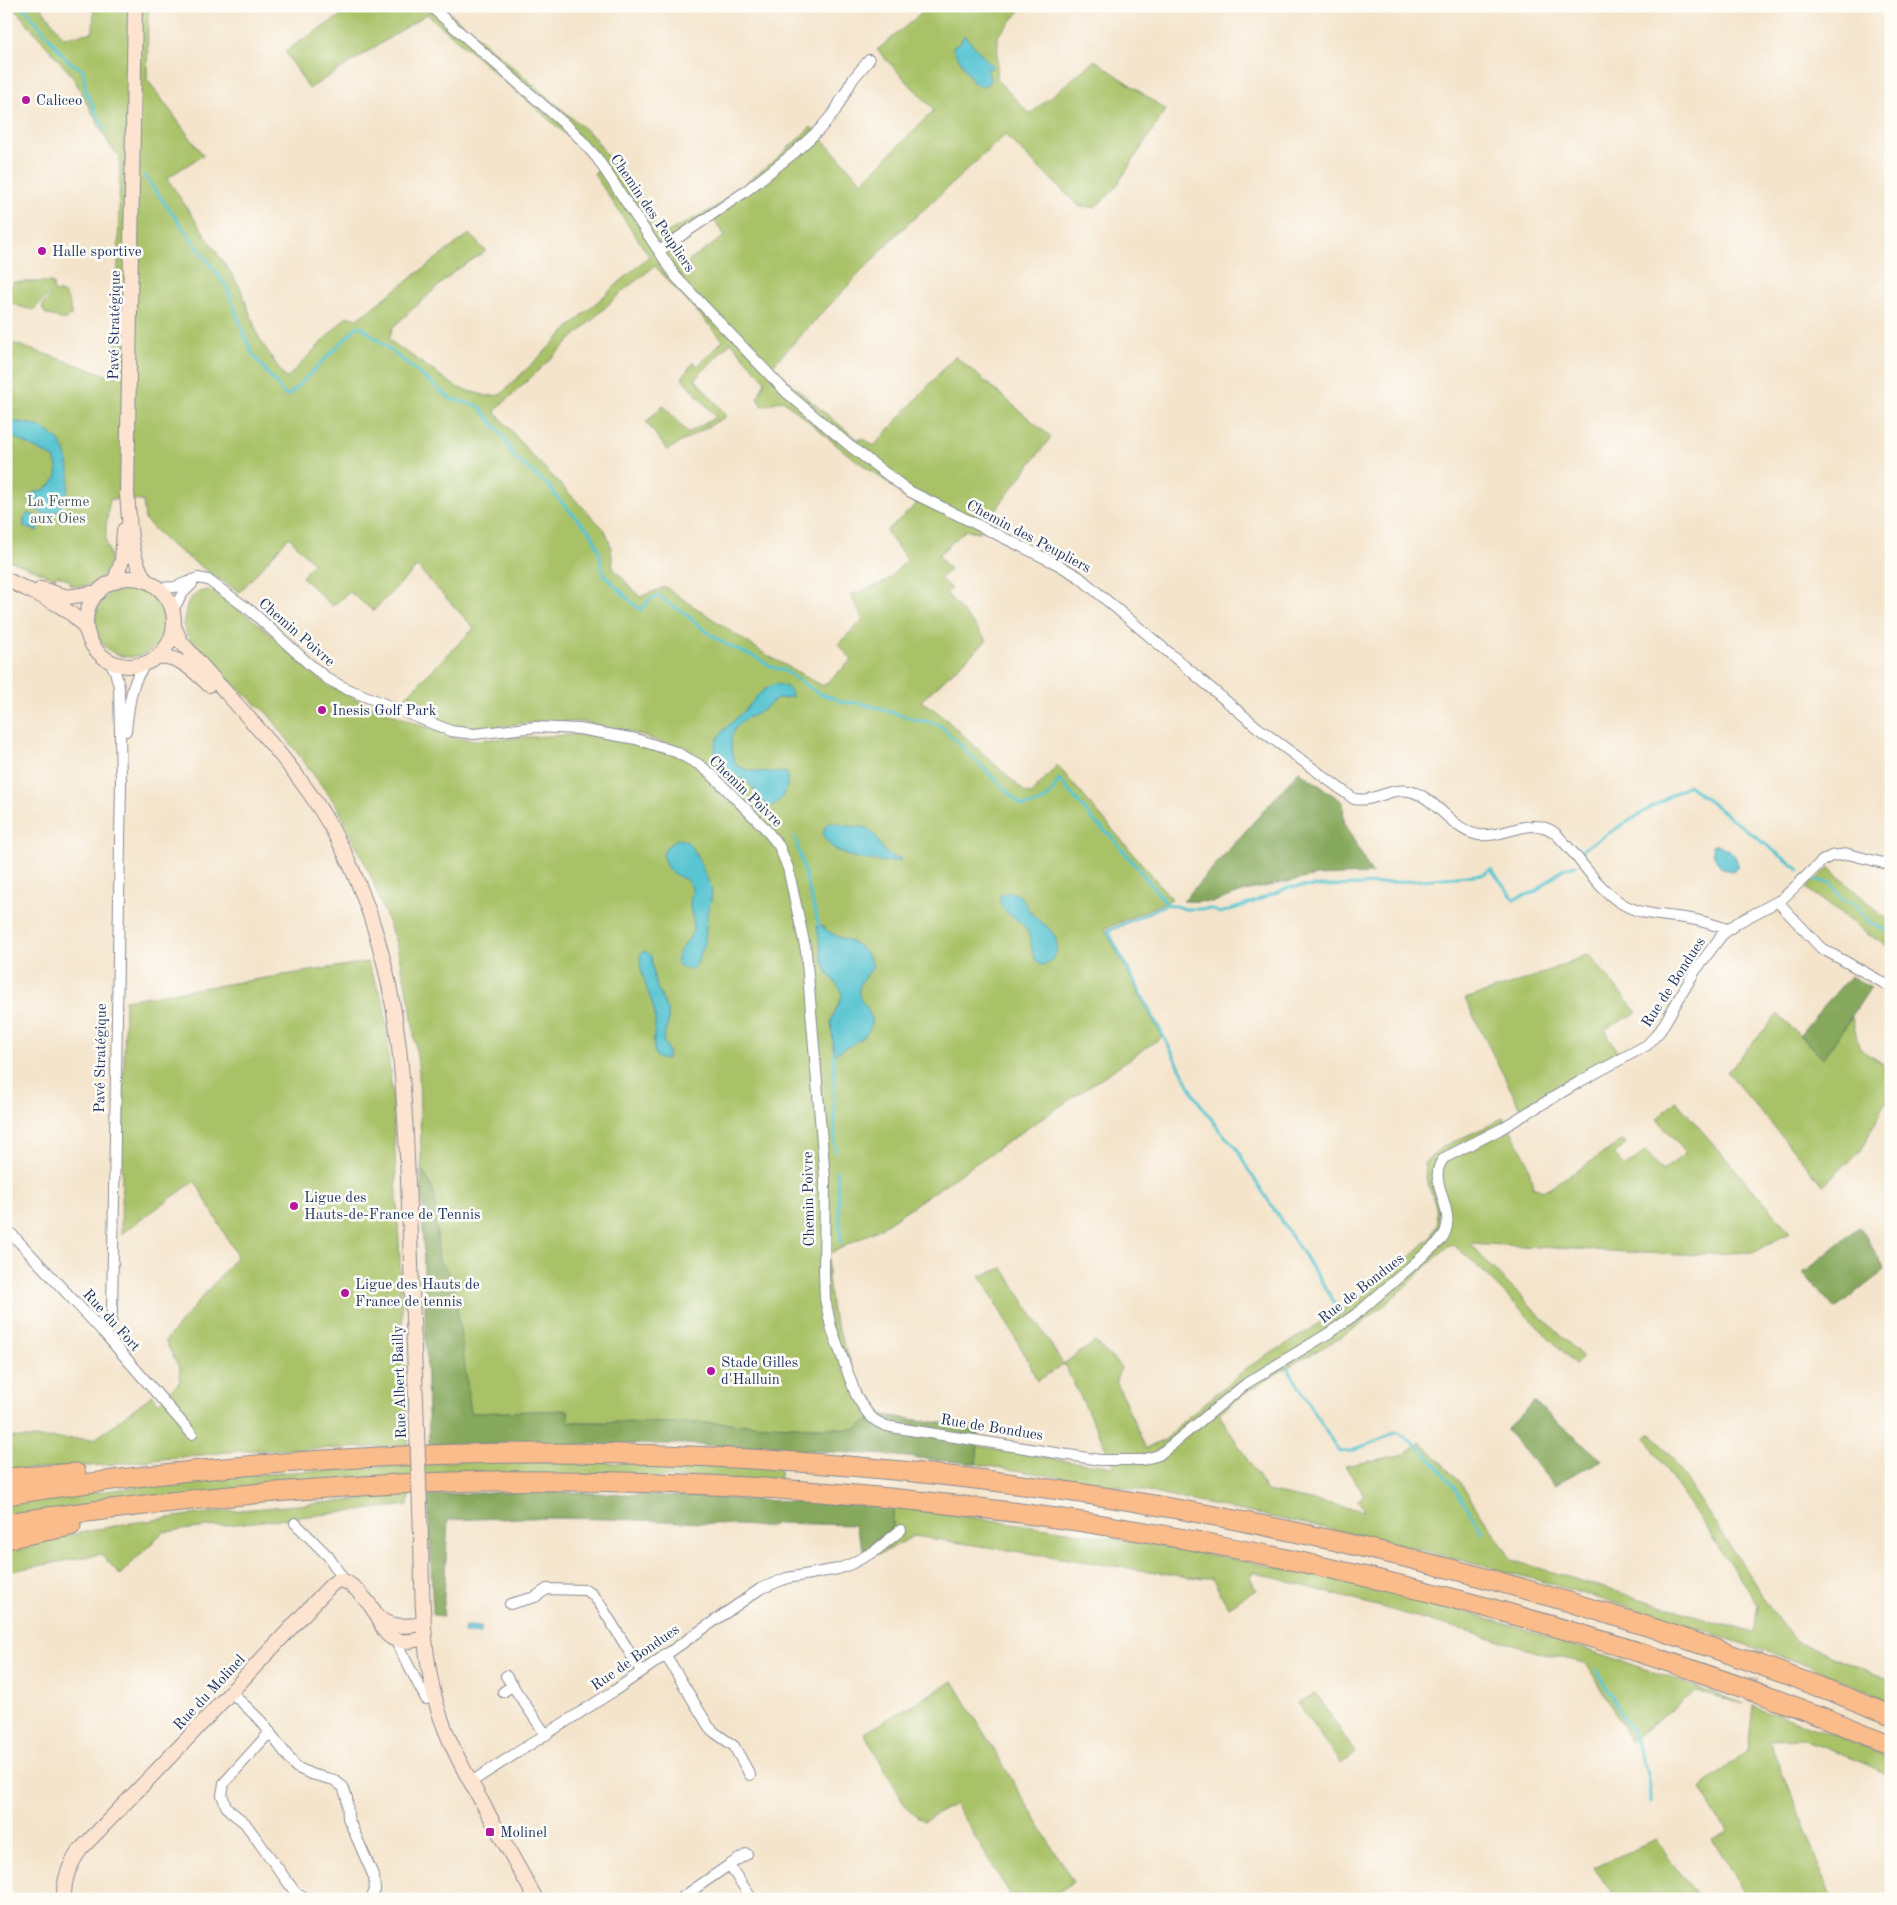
<svg xmlns="http://www.w3.org/2000/svg" width="1897" height="1905" viewBox="0 0 1897 1905" font-family="'Old Standard TT',serif">
	<style>
		.green { fill: #a9c268; stroke: #627863; fill-rule: evenodd }
		.forest { fill: #86a85c; stroke: #506c5d }
		.water { fill: #59c5d1; stroke: #3a7a98 }
		.lines { fill: none; stroke-linecap: round; stroke-linejoin: round }
		.stream { stroke: #59c5d1; stroke-width: 3 }
		.street-tunnel { stroke: #c9c0b5; stroke-width: 10; stroke-dasharray: 10 5; stroke-linecap: butt }
		.street-casing { stroke: #888a94; stroke-width: 12 }
		.secondary-casing { stroke: #888a94; stroke-width: 16 }
		.highway-casing { stroke: #888a94; stroke-width: 21 }
		.street { stroke: #fff; stroke-width: 10 }
		.secondary { stroke: #fde4d0; stroke-width: 14 }
		.highway { stroke: #f9bc8a; stroke-width: 19 }
		.secondary-bridge-casing { stroke: #888a94; stroke-width: 16; stroke-linecap: butt }
		.secondary-bridge { stroke: #fde4d0; stroke-width: 14 }
		.poi-dot { fill: #b5179e; stroke: #fdfcf7; stroke-width: 2 }
		.labels { text-anchor: middle; stroke-width: 5; stroke-linejoin: round; paint-order: stroke }
		.poi-label { font-size: 15px; fill: #1b2f5e; stroke: #fdfcf7; text-anchor: start }
		.street-label { font-size: 15px; fill: #1b2f5e; stroke: #fdfcf7 }
		.park-label { font-size: 15px; fill: #465b61; stroke: #fdfcf7 }
	</style>
	<rect width="100%" height="100%" fill="#fdfcf7"/>
	<filter id="ink" filterUnits="userSpaceOnUse"><feTurbulence type="fractalNoise" baseFrequency=".02" numOctaves="2"/><feDisplacementMap in="SourceGraphic" scale="10" xChannelSelector="R" yChannelSelector="G"/><feConvolveMatrix kernelMatrix="1 2 1 2 8 2 1 2 1" color-interpolation-filters="sRGB"/></filter>
	<filter id="wash" filterUnits="userSpaceOnUse"><feTurbulence type="fractalNoise" baseFrequency=".0096" numOctaves="4" result="noise"/><feDisplacementMap in="SourceGraphic" scale="20" xChannelSelector="R" yChannelSelector="G"/><feGaussianBlur stdDeviation="1.12" result="paint"/><feColorMatrix in="noise" values="0 0 0 0 0 0 0 0 0 0 0 0 0 0 0 0 0 1.4 0 .05"/><feComposite in="paint" operator="in"/></filter>
	<g filter="url(#wash)">
		<rect width="100%" height="100%" fill="#f4e4cb"/>
		<path class="green" d="M12,6h28l24,32 29,-6 1,-26h54l-1,73 56,76 -36,23 73,109 19,51 27,41 61,-63 10,3 112,-85 17,17 -31,20 -62,56 -4,13 69,48 29,8 13,-1 79,-77 70,-62 -55,-82 7,-6 -26,-26 -148,-128 -118,75 -24,-38 71,-45h86l152,131 68,98 51,-26 61,-48 37,-34 51,55 72,-72 -57,-60 53,-44h94l-26,30 -1,44 33,34 65,-54 71,50 -53,81 -18,16h-15l-75,-72 -109,100 -124,131 35,32 50,41h7l10,7 81,-90 96,81 -72,95 -13,-2 -28,25 12,15 -10,8 11,11 -5,4 41,47 -66,61 18,12 87,80 5,1 26,-29 115,134 -67,30 57,108 -283,192 -50,25 -1,24 4,34 29,80 17,22 -22,15 -131,-6 -158,-1 1,-12 -140,5 -9,-343 -9,-69 -14,-60 -26,-69 -33,-68 -69,-92 -54,-46 -26,-31 -5,-12 4,-20 4,-7 8,-6 8,-2 9,3 43,31 68,61 42,20 86,33 21,2 109,-6 45,9 58,15 4,-4 -51,-19 -57,-13h-46l-70,8 -14,-2 -56,-24 76,-76 -57,-61 -44,44 -23,-19 -18,14 -30,-29 11,-14 -24,-26 -49,55 -23,-14 -49,-35 -23,-23 -2,-19 -33,-2c-2,13 -5,30 -4,43 1,6 5,12 4,18 -2,19 -24,31 -40,25l-1,-5 -11,-5 -3,3 -49,-19v-218l110,37 4,-221 -10,-11 -37,-69zM714,219l11,17 -46,32 -10,-20zM655,266l68,74 -25,26 -5,-4 -11,16 34,39 -28,16 -25,-28 -17,17 21,28 60,-34 -32,-37 36,-37 34,39 -8,18 6,7 20,-6 62,52 72,52 -31,27 21,29 -22,22 -34,13 12,25 -25,24 14,16 -29,26 -58,-32 -100,-67 -25,10 -27,-29 -2,-22 -6,-16 -76,-78 -34,-41 129,-121z
			M13,282h38l2,2 1,8c14,-3 17,13 17,24l-4,3h-6l-15,-5c-7,-7 -1,-12 4,-17l-1,-2 -16,15 -12,-3 -11,-5 -2,-12z
			M95 622a35 35 0 1 1 70 0a35 35 0 1 1-70 0Z
			M1829,868l54,48 8,4v28l-14,-8 -71,-52z
			M1589,954l48,59 -32,16 13,25 -98,54 -55,-109 63,-20z
			M367,962l17,41 9,104 15,339 -171,5 -122,13 -68,5h-41v-33l16,2 73,1 57,-44 6,8 22,-21v-13l-15,-28 72,-85 -42,-75 -74,53 4,-234z
			M1778,1014l45,45 29,-42 7,31 32,21v24l-31,59 -37,33 -96,-113z
			M1676,1101l114,131 -35,20 -75,3 -211,-12 30,32 84,82 -8,7 -106,-106 -16,-13 -7,3c-33,31 -66,65 -105,89 -42,25 -86,45 -122,77l48,77 97,20 -6,-11 6,-5 -19,-29 60,-12 16,-12 37,38 54,80 241,73 5,-28 -99,-146 -13,-22 6,-4 22,28 98,149 22,30 97,40v21l-93,-39 -109,-36 -144,-44 -166,-43 -250,-51 -153,-24 2,-18 92,16 45,4 -51,-102 -27,17 -9,-21 -48,-84 23,-8 60,96 32,-22 26,25 -5,14 30,68 20,-10 13,-14 69,-58 98,-59 54,-42 31,-29 6,-12 -1,-18 -10,-29 -2,-15 20,-17 44,-20 16,-9 23,43 6,27 10,4 40,-24 40,-27 3,4 -12,10 10,13 22,-16 16,20 24,-18 -29,-34z
			M485,1459l295,9v14l-175,-7 -599,40v-11l198,-26z
			M409,1495l-1,10 -245,27 -43,43 -19,-21 -95,18v-24l118,-24 73,-10z
			M893,1507c140,18 279,38 417,67 148,30 292,79 434,130l-48,-13 -66,51 -9,-20 -35,-59 -39,-8 -94,-28 -200,-55 -2,7 5,11 -28,17 -16,-29 -24,-1 -274,-41 -34,18 -16,-4 29,-23z
			M953,1681l120,201 -24,17h-36l-58,-95 -31,17 -16,-11 -44,-77z
			M1316,1693l39,60 -14,11 -44,-61z
			M1753,1706l89,32 49,20v17l-87,-36 -35,1 64,159h-89l2,-4 -34,-56 15,-8 -26,-43 47,-38z
			M1656,1840l44,59h-83l-23,-32z"/>
		<path class="forest" d="M1299,771l44,31 1,19 28,53 -56,2 -71,15 -31,11 -31,-1z
			M1850,976l21,11 -48,72 -23,-24z
			M421,1166l13,26 5,69 14,16 18,136 97,-3v12l157,1 131,6 22,-15 45,7 48,5 8,5 -3,33 -89,-9 -202,-11 -256,1z
			M1859,1227l6,8 20,35 -50,39 -32,-36z
			M1534,1402l68,58 -48,25 -48,-55z
			M533,1491l150,5 210,11v20l-29,23 -10,-25 -78,-2 -7,4c-107,-7 -214,-12 -321,-7l-5,96 -10,-1 -5,-120z"/>
		<path class="water" d="M964,35l29,32 -3,2 -4,-1 5,13 -9,6 -9,-5 -20,-33v-3l7,-3z
			M6,420c6,2 12,2 19,3 10,1 24,7 31,15 26,24 12,103 -26,67v-11c19,-5 34,-13 24,-36l-48,-25z
			M28,513l13,5 -4,13 -13,-4v-9z
			M775,684c8,1 17,3 17,13 -22,2 -15,3 -31,14 -4,3 -9,5 -14,7 -20,10 -18,31 -10,48l15,5 35,2c2,15 -3,27 -17,34 -10,-5 -13,-16 -21,-23 -5,-4 -11,-6 -16,-10 -35,-26 -12,-41 10,-62 12,-12 15,-21 32,-28z
			M831,822c5,1 10,3 16,4 6,1 13,0 19,2 17,7 10,29 34,30v3c-24,1 -68,-1 -77,-27l2,-7z
			M678,839l8,2 8,9 18,39 -1,12 -4,12 -2,30 -9,23 -7,4c-27,-7 -1,-26 3,-37 4,-9 -1,-18 -2,-27 0,-6 2,-11 2,-16 0,-4 -3,-7 -5,-10 -13,-6 -22,-8 -24,-25l3,-8z
			M1717,844c11,5 20,9 21,22l-5,5c-14,-1 -20,-13 -21,-25z
			M1009,892c4,1 8,2 11,4 5,5 7,12 11,17 7,8 17,12 23,22 6,11 2,31 -13,30 -13,-10 -7,-24 -15,-36 -8,-13 -28,-15 -26,-33z
			M821,925c20,20 38,9 52,41 -4,9 -13,13 -14,24 -1,10 5,12 9,20 14,24 -18,35 -34,44l-3,-33 11,-24v-5l-16,-22 -4,-12 -5,-32z
			M646,951l5,5 4,27 13,29v11l-5,16 5,12v7l-5,2 -7,-3c-6,-16 2,-31 -2,-47 -3,-12 -18,-46 -13,-57z
			M465,1626l16,1v6h-17z"/>
		<g class="lines">
			<path class="stream" d="M23,6l45,55 15,9 3,22 19,38
				M144,175l82,111 22,58 6,12 31,39h4l69,-69 5,2 88,71 28,7 24,30 11,21 37,31 2,5 39,41 7,17 2,16 5,10 34,33 12,-12 8,-2 10,9 12,6 21,18 22,15 32,14 15,9 11,3 37,24 14,4 7,4 18,1 13,3 44,14 16,2 9,4 81,80c22,-1 28,-8 37,-27l37,44 16,14 55,67 19,5h25l9,4 26,-8 44,-18 72,-2 94,-8 28,-3 7,-5 23,30 21,-7 29,-24 12,-3
				M795,837l24,89
				M1583,860v-11l105,-64 111,85
				M1814,880l17,3 10,15 17,8c5,16 19,20 33,27
				M1167,904l-59,27 88,167 24,33 16,16 10,19 96,148
				M834,1054l1,99
				M837,1171l4,71
				M1286,1365l53,87 13,-1 45,-19c39,21 63,64 86,101
				M1596,1669c24,42 54,84 54,133"/>
		</g>
	</g>
	<g filter="url(#ink)">
		<g class="lines">
			<path class="street-tunnel" d="M1749,1702l10,-51"/>
			<g class="street-casing">
				<path id="street" d="M430,6l145,127 22,25 79,119 111,116 63,53 59,45 148,73 22,13 178,150 97,72c21,4 38,-14 59,-7 25,8 40,39 66,43 22,3 48,-15 67,-7 10,3 16,13 23,20 16,18 31,42 52,55 20,13 47,12 70,16 12,2 24,6 36,10
					M659,251l87,-60 48,-38 26,-24 15,-18 18,-32 16,-19
					M158,588l17,-1 23,-9 10,2 43,31 58,53 19,15 17,9 106,43 23,3 62,-7 43,2 57,10 40,13 22,12 12,9 54,54 15,19 9,22 18,83 19,227 -1,94 1,27 6,28 25,68c9,16 16,28 35,32l209,33h42l17,-5 88,-72 82,-50 30,-21 81,-71c23,-28 -17,-59 4,-83l55,-28 80,-48 68,-37 13,-14 35,-60 27,-36 15,-12 45,-24 40,-38 9,-5 17,-2 43,11
					M172,611l11,-18 9,-9
					M126,731c3,-24 4,-53 23,-70
					M1778,902l43,46 70,39
					M6,1228l99,106 87,100
					M105,1334l6,-9 1,-14 9,-529 -2,-95 -4,-16 -6,-11
					M295,1523l33,33 16,24
					M510,1604l25,-7 12,-8 38,1 7,4 8,10 41,67
					M395,1640l31,59
					M665,1654l44,73 5,5 20,14 16,29
					M506,1676l40,59
					M231,1692l30,29 35,46 15,7 23,6 9,7 4,11 1,20 26,59 1,13 -4,9
					M503,1692l10,-7
					M270,1732l-46,51 -2,12 4,11 4,5 15,12 50,69 9,5 8,2
					M471,1782l143,-91 146,-102 27,-11 51,-9 13,-5 24,-13 26,-21
					M747,1854l-18,11 23,34
					M680,1899l49,-34"/>
			</g>
			<g class="secondary-casing">
				<path id="secondary" d="M135,6l-8,488c3,31 2,61 19,87
					M86 622a44 44 0 1 1 88 0a44 44 0 1 1-88 0Z
					M6,579c25,14 68,27 81,53
					M114,582l8,-21 2,-31
					M41,589l27,8 31,-5
					M174,626l7,16 10,11c48,56 103,109 140,174 69,123 73,243 78,380 3,75 5,149 8,224
					M157,657c21,-3 38,15 52,28
					M420,1509c3,65 -1,134 17,197 10,34 27,65 45,96 18,33 36,65 54,97
					M378,1617c15,12 28,9 46,7
					M64,1899c-1,-19 5,-34 16,-49l107,-111 145,-155 7,-4c14,1 32,25 39,37 4,8 6,18 16,22 9,5 22,1 31,-1"/>
			</g>
			<g class="highway-casing">
				<path id="highway" d="M6,1478l70,-5
					M6,1495c633,-99 1292,-21 1885,220
					M6,1523c159,-23 320,-39 481,-42 338,-4 676,38 1002,127 136,37 272,82 402,137
					M6,1539l65,-13"/>
			</g>
			<use href="#street" class="street"/>
			<use href="#secondary" class="secondary"/>
			<use href="#highway" class="highway"/>
			<g class="secondary-bridge-casing">
				<path id="secondary-bridge" d="M417,1431l3,78"/>
			</g>
			<use href="#secondary-bridge" class="secondary-bridge"/>
		</g>
	</g>
	<g class="poi-dot">
		<circle cx="26" cy="100" r="5"/>
		<circle cx="42" cy="251" r="5"/>
		<circle cx="322" cy="710" r="5"/>
		<circle cx="294" cy="1206" r="5"/>
		<circle cx="345" cy="1293" r="5"/>
		<circle cx="711" cy="1371" r="5"/>
		<rect x="485" y="1827" width="10" height="10" rx="2.5"/>
	</g>
	<g class="labels">
		<g class="poi-label">
			<text x="36" y="105">Caliceo</text>
			<text x="52" y="256">Halle sportive</text>
			<text x="332" y="715">Inesis Golf Park</text>
			<text x="304" y="1202">Ligue des<tspan x="304" dy="17">Hauts-de-France de Tennis</tspan></text>
			<text x="355" y="1289">Ligue des Hauts de<tspan x="355" dy="17">France de tennis</tspan></text>
			<text x="721" y="1367">Stade Gilles<tspan x="721" dy="17">d'Halluin</tspan></text>
			<text x="500" y="1837">Molinel</text>
		</g>
		<g class="street-label">
			<text transform="translate(653 213) rotate(56)" y="5">Chemin des Peupliers</text>
			<text transform="translate(114 325) rotate(-89)" y="5">Pavé Stratégique</text>
			<text transform="translate(1029 536) rotate(28)" y="5">Chemin des Peupliers</text>
			<text transform="translate(297 632) rotate(41)" y="5">Chemin Poivre</text>
			<text transform="translate(746 791) rotate(44)" y="5">Chemin Poivre</text>
			<text transform="translate(1673 982) rotate(-57)" y="5">Rue de Bondues</text>
			<text transform="translate(100 1058) rotate(-89)" y="5">Pavé Stratégique</text>
			<text transform="translate(808 1199) rotate(-91)" y="5">Chemin Poivre</text>
			<text transform="translate(1361 1288) rotate(-38)" y="5">Rue de Bondues</text>
			<text transform="translate(112 1320) rotate(48)" y="5">Rue du Fort</text>
			<text transform="translate(399 1382) rotate(-92)" y="5">Rue Albert Bailly</text>
			<text transform="translate(992 1427) rotate(9)" y="5">Rue de Bondues</text>
			<text transform="translate(635 1657) rotate(-35)" y="5">Rue de Bondues</text>
			<text transform="translate(209 1692) rotate(-47)" y="5">Rue du Molinel</text>
		</g>
		<g class="park-label">
			<text x="58" y="506">La Ferme<tspan x="58" dy="17">aux Oies</tspan></text>
		</g>
	</g>
	<rect width="1897" height="1905" fill="none" stroke="#fdfcf7" stroke-width="25"/>
</svg>
